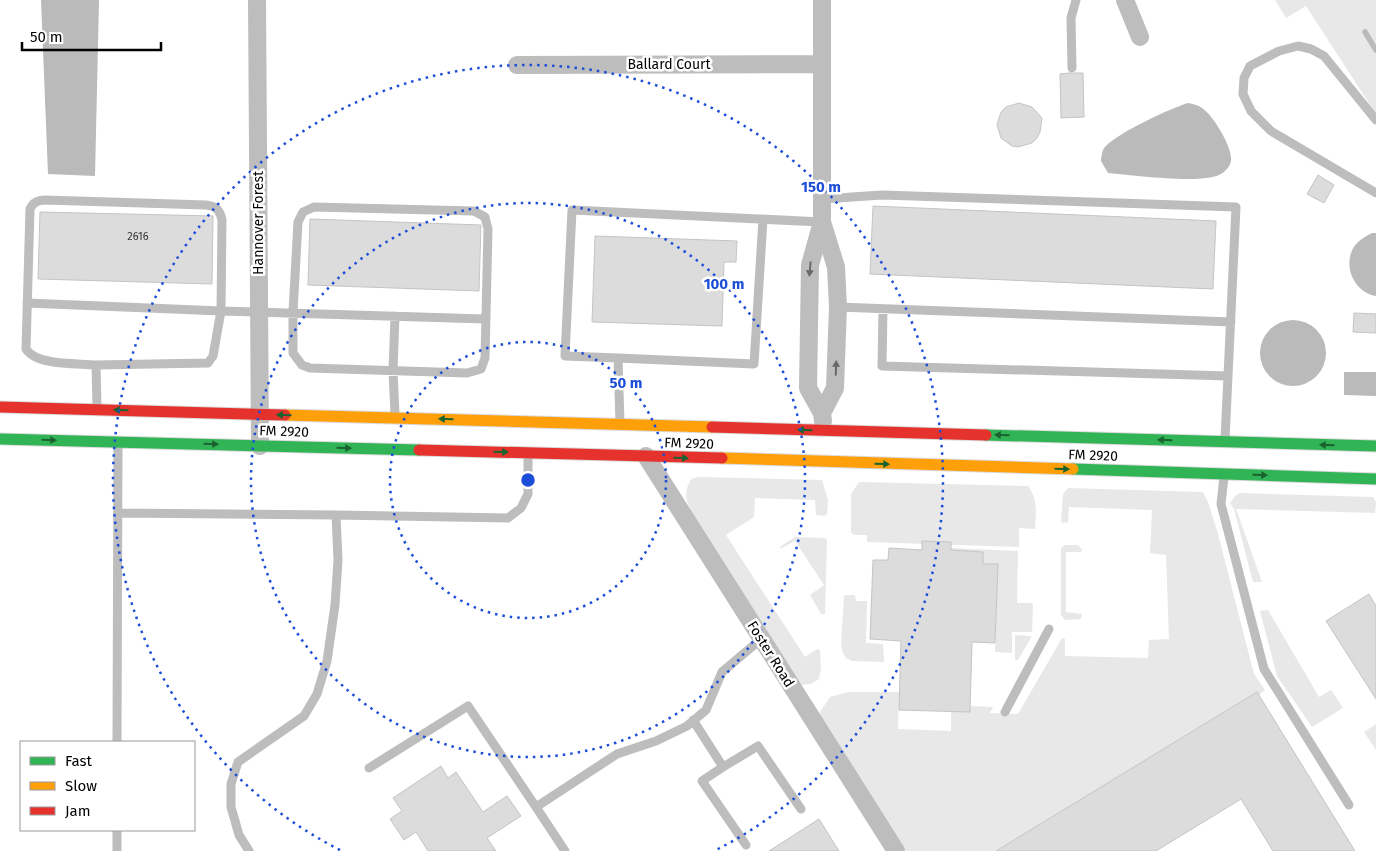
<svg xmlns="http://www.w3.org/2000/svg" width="1376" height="851" viewBox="0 0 1376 851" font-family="'Fira Sans',sans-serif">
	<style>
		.green { fill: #e8e8e8 }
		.water { fill: #bababa }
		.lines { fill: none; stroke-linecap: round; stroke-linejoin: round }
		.stream { stroke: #bababa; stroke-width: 5.5 }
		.building { fill: #dcdcdc; stroke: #c4c4c4 }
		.fast-casing { stroke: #dbdbdb; stroke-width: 13 }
		.slow-casing { stroke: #dbdbdb; stroke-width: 13 }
		.jam-casing { stroke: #dbdbdb; stroke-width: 13 }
		.lane { stroke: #bdbdbd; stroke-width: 9 }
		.street { stroke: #bdbdbd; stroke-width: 18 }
		.fast { stroke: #30b455; stroke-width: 11 }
		.slow { stroke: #ff9f0a; stroke-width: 11 }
		.jam { stroke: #e5322d; stroke-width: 11 }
		.oneway { fill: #686868 }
		.oneway2 { fill: #1a632f }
		.ring { fill: none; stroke: #1d4ed8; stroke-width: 2.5; stroke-dasharray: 2.5 5 }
		.labels { text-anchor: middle; stroke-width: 5; stroke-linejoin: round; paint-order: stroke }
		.number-label { font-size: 11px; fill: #373737 }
		.street-label { font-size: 14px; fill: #000; stroke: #fff }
		.centre { fill: #1d4ed8; stroke: #fff; stroke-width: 2.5 }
		.ring-label { font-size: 15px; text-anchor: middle; font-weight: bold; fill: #1d4ed8; stroke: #fff; stroke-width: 5; stroke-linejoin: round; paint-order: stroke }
	</style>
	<rect width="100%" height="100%" fill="#fff"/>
	<path class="green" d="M1275,0h101v114l-70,-108 -20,12z
		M699,477l123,3 6,20 -1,14 -3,2 -8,-1 -1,-15 -60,-2 -1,19 -28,18 79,122 12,-8 3,1 1,18 -2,11 -8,5 -11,1 -109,-174c-6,-12 -7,-19 0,-32z
		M859,482l169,4c10,13 8,27 7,43l-16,-1v19l-152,-5v-7h-13l-3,-3v-38z
		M1068,488l135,4 5,10 10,32 36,140 11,16 -6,5 -2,-3 -261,159h-90l-86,-135v-4l10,-15 18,-5h51l-1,37 53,2v-19h19v-6l23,1 -3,6 28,1 44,-76 3,1v17l83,2 1,-18 20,-1 -3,-84 -16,-2 2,-43 -83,-3 -1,15 -5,1 -2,-2 2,-27z
		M1239,493l134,4 3,5 -1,11 -139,-4 26,73h-9l-19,-73 -4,-6 4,-6z
		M795,537l30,1 2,2 -2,74h-4l-11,-19 14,-10 -29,-44 -13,7h-2l1,-2z
		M1065,545h13l4,5 -1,2h-15v60l16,2 -1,5 -16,1 -4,-5v-67z
		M950,548l68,3 -1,52h15l1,2 -1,27h-20v21l-17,-1 3,-87 -15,-1v-12l-33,-2z
		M844,595h11l1,6h11l-1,42 17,1 1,18 -32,-1 -6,-3 -3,-5 -2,-8z
		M1268,610l51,87 12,-7 12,18 -31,19 -35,-51 -17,-65z
		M1015,635l17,1 -14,24h-3z
		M1376,724v26l-12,-18z"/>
	<path class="water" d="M41,0h58l-4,176 -47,-2z
		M1188,103c5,1 10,2 14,5 11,7 31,40 29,53 -1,6 -7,12 -12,14 -19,9 -88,0 -111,-2l-7,-12c0,-3 1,-8 2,-11 7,-14 68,-42 85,-47z
		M1372,233h4v63c-23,-4 -35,-33 -20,-52 5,-5 10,-8 16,-11z
		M1260 353a33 33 0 1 1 66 0a33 33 0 1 1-66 0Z
		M1344,372h32v24l-32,-1z"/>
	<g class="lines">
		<path class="stream" d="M1365,32l11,18"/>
	</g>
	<path class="building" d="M1069,73h14l1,44 -23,1 -1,-44z
		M1019,103l13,4 10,11 -2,14 -3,6 -5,5 -14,4 -6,-1 -11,-8 -4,-13 4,-13 5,-5z
		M1318,175l16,10 -10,18 -17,-9z
		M873,206l343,15 -3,68 -343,-15z
		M40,212l173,4 -1,68 -174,-5z
		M310,219l171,6 -2,66 -171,-6z
		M595,236l142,5 -1,21h-12l-2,64 -130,-4z
		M1354,313l22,1v19l-23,-1z
		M922,541l29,1v8l32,2v12h15l-3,79 -23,-1 -2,70 -71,-2 2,-69 -31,-2 3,-79h15l1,-12 33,2z
		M1369,594l7,12v93l-50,-78z
		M1257,692l98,159h-82l-32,-52 -85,52h-160z
		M441,766l7,12 8,-6 27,40 24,-16 14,20 -34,22 9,13h-68l-12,-19 -12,8 -14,-21 12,-8 -9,-13z
		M819,819l20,32h-70z"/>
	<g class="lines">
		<g class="fast-casing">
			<path id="fast" d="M986,435l390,11
				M0,439l419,11
				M1073,469l303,10"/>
		</g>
		<g class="slow-casing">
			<path id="slow" d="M285,415l427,12
				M722,458l351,11"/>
		</g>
		<g class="jam-casing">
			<path id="jam" d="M0,407l285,8
				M712,427l274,8
				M419,450l303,8"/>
		</g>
		<path class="lane" d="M1072,68l-1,-50 5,-18
			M1376,120l-52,-64 -13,-7 -13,-3 -19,5 -29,15 -6,12 -1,16 8,17 20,20 105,62
			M822,199l60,-4 354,12 -11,232
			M314,207l160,4 11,6 3,12 -3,129 -4,11 -14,4 -157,-5 -8,-3 -9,-12v-41l5,-90 5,-10z
			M27,303l194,8 1,-91c-2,-10 -6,-14 -16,-15l-161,-5c-7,0 -12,2 -15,9l-4,140c11,17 51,14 70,16
			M838,307l393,15
			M883,309l-1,57 346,10
			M618,358l136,6 9,-145
			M97,407l-1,-42 112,-2 5,-7 8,-45 264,8
			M395,415l-2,-44 2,-55
			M620,423l-2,-65 -53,-2 7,-146 250,12
			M1224,477l-3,27 43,165 85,136
			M118,513l218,2
			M1005,712l44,-83
			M693,720l30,47 35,-21 43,63
			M117,742l1,-297
			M723,767l-21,14 44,64
			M369,768l99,-62 68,101 81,-53 39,-13 31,-15 19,-16 16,-38 39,-33
			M536,807l29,44
			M117,851v-21
			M249,851l-10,-16 -8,-28v-23l7,-22 66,-46 13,-22 10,-33 8,-56 3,-45 -2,-45 172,3 13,-10 7,-14v-39"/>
		<path class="street" d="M257,0l3,446
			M822,0v222l14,45 2,40 -3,81 -13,25
			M1125,0l15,37
			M517,65l305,-1
			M822,222l-12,43 -2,123 14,25 1,8
			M646,456l250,395"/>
		<use href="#fast" class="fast"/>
		<use href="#slow" class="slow"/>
		<use href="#jam" class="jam"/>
	</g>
	<defs><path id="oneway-solid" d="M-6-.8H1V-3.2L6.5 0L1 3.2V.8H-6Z" transform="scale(1.25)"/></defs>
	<g class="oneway">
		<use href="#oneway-solid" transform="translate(810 269) rotate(95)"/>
		<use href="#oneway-solid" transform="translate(836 368) rotate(-88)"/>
	</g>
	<g class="oneway2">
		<use href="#oneway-solid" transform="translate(121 410) rotate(-178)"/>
		<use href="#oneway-solid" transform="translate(284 415) rotate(-178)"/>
		<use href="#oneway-solid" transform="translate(446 419) rotate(-178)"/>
		<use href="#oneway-solid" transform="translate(805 430) rotate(-178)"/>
		<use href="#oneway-solid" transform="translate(1002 435) rotate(-178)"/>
		<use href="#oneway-solid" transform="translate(49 440) rotate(2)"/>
		<use href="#oneway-solid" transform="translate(1165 440) rotate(-178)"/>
		<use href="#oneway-solid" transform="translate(211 444) rotate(1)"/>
		<use href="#oneway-solid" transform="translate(1327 445) rotate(-178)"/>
		<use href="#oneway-solid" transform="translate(344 448) rotate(2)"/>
		<use href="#oneway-solid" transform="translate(501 452) rotate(2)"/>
		<use href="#oneway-solid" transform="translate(681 458) rotate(2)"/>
		<use href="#oneway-solid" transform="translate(882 464) rotate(2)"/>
		<use href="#oneway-solid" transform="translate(1062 469) rotate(2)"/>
		<use href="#oneway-solid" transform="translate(1260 475) rotate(2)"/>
	</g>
	<g class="ring">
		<circle cx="528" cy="480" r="138"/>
		<circle cx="528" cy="480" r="277"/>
		<path d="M340 850A415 415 0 1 1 716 850"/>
	</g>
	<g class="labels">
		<g class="number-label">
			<text x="138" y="240">2616</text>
		</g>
		<g class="street-label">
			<text x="669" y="69">Ballard Court</text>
			<text transform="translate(258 223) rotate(-90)" y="5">Hannover Forest</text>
			<text transform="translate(284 431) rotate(2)" y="5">FM 2920</text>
			<text transform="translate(689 443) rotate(2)" y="5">FM 2920</text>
			<text transform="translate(1093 455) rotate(2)" y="5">FM 2920</text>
			<text transform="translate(771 654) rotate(58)" y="5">Foster Road</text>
		</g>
	</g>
	<circle cx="528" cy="480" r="8" class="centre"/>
	<g class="ring-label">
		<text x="821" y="192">150 m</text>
		<text x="724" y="289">100 m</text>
		<text x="626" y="388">50 m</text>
	</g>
	<rect x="20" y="741" width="175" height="90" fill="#ffffff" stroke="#999999"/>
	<rect x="30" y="757" width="25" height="8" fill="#30b455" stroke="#999999"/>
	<text x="65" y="766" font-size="15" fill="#000000">Fast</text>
	<rect x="30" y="782" width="25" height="8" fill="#ff9f0a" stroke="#999999"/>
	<text x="65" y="791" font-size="15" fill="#000000">Slow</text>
	<rect x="30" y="807" width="25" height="8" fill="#e5322d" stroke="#999999"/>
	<text x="65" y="816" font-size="15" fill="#000000">Jam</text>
	<path d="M22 42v8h139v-8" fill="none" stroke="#000000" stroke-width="2.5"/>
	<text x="30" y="42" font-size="15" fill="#000000" stroke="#ffffff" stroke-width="4" paint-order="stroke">50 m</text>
</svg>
